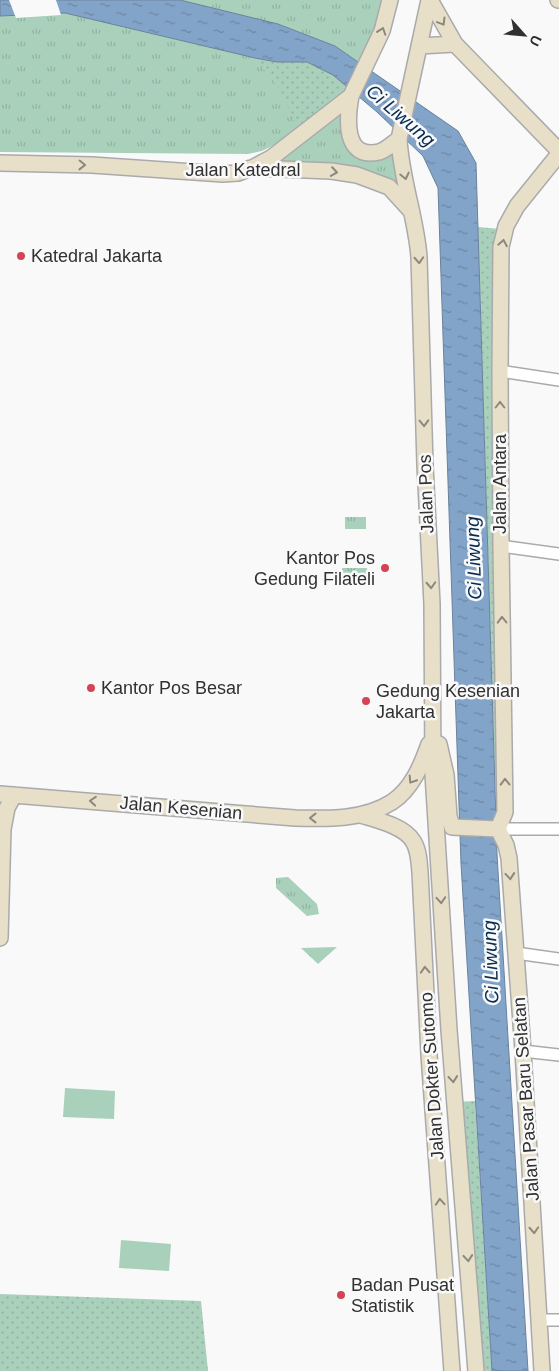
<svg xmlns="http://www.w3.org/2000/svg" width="559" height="1371" viewBox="0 0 559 1371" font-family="Arial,sans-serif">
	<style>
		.grass { fill: url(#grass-dots) }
		.park { fill: url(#park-tufts) }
		.garden { fill: #a9d0bb }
		.water { fill: url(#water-ripples); stroke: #6a829c }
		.pier { fill: #f9f9fa }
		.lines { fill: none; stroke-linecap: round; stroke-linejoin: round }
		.street-casing { stroke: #aaaaac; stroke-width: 14 }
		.secondary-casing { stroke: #aaaaac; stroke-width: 18 }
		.street { stroke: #fff; stroke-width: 11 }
		.secondary { stroke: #e8dfc8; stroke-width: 15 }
		.oneway { stroke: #8c887d }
		.poi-dot { fill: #d54453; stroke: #f9f9fa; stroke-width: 2 }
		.labels { text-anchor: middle; stroke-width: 5; stroke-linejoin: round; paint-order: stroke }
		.street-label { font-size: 18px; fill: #313132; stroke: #f9f9fa }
		.poi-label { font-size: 18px; fill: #313132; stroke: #f9f9fa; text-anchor: start }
		.water-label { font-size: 19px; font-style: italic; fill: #072c50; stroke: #f9f9fa }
	</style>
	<defs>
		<pattern id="grass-dots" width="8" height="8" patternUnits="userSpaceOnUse" patternTransform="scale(1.25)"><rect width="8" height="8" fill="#a9d0bb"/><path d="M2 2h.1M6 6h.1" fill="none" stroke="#92b3a1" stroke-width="1.8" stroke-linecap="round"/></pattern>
		<pattern id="park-tufts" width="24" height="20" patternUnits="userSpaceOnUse" patternTransform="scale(1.25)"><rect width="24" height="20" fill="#a9d0bb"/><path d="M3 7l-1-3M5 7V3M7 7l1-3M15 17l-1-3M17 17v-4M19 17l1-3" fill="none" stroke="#92b3a1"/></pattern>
		<pattern id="water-ripples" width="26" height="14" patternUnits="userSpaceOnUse" patternTransform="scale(1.25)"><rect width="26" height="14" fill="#83a4c9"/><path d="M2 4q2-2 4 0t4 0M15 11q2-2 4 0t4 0" fill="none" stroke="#6c86a4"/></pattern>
	</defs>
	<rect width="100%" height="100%" fill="#f9f9fa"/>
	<path class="grass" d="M255,58l22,4h30l26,13 21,16 -55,42z
		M478,227l22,2 -2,600 -2,-19z
		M475,1101l17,270h-16l-21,-269z
		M0,1294l201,7 7,70h-208z"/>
	<path class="park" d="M180,0h210l-24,67 -31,-21 -57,-22z
		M65,13l190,45 26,33 18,42 -37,18 -14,3 -248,-2v-136z
		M339,106l9,5 14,41 37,-13 13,73 -38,-32 -123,-12z
		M345,517h21v12h-21z
		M342,568h25l1,16h-26z
		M288,877l29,27 2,10 -12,2 -31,-28v-10z
		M337,947l-19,17 -17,-16z"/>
	<path class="garden" d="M65,1088l50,3 -1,28 -51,-2z
		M121,1240l50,4 -2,27 -50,-3z"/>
	<path class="water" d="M0,0h180l98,24 57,22 123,85 18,32 21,691 31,517h-36l-31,-507 -23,-676 -15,-32 -46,-44 -44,-37 -26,-13h-30l-22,-4 -190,-45 -65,3z"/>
	<path class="pier" d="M9,0h47l5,15 -45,3z"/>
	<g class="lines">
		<g class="street-casing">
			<path id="street" d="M500,371l59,9
				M501,546l58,8
				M498,829h61
				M516,953l43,6
				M523,1051l36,4
				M539,1320h20"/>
		</g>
		<g class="secondary-casing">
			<path id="secondary" d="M429,0l-30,139c2,40 17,78 20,118l6,208 7,139 1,170 16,256 27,341
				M430,0l25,44 104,107
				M558,0h1
				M419,46l36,-2
				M351,96c-4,22 -8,64 28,56 7,-2 14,-9 20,-13
				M0,163l92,2 131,9 15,-1 13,-5 80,3 26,4 32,12 22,24
				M252,168l19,-10 80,-62 31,-65 8,-31
				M439,744l7,31 3,41 3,11 46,2
				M0,794l295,24c33,1 69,2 97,-16 20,-13 30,-38 37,-58
				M361,815c16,5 43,11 52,26 6,9 6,21 7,31l9,183 23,316
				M498,829l7,-17 -4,-266 -1,-175 1,-124 5,-21 11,-20 42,-52
				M498,829l8,16 3,13 14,193 19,320
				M0,938l3,-109 4,-21 7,-13"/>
		</g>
		<use href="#street" class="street"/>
		<use href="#secondary" class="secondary"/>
	</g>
	<defs><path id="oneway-chevron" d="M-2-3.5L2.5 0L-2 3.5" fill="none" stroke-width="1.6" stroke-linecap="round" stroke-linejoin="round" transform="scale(1.25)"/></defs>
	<g class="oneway">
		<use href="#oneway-chevron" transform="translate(442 22) rotate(59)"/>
		<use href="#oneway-chevron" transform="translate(382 31) rotate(-71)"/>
		<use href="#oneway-chevron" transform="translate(82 165) rotate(1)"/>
		<use href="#oneway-chevron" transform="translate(334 172) rotate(8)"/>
		<use href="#oneway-chevron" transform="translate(405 176) rotate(77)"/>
		<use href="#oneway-chevron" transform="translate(503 243) rotate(-80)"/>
		<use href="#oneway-chevron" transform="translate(419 260) rotate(87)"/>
		<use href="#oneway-chevron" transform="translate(500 405) rotate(-90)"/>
		<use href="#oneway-chevron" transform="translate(424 423) rotate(88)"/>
		<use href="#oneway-chevron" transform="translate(431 585) rotate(87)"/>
		<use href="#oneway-chevron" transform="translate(502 620) rotate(-91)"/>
		<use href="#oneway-chevron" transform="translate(412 780) rotate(123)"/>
		<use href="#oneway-chevron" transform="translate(505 782) rotate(-91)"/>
		<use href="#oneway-chevron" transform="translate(93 801) rotate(-175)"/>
		<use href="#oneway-chevron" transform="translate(313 818) rotate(-180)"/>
		<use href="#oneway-chevron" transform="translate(510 876) rotate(85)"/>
		<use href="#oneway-chevron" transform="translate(441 900) rotate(86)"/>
		<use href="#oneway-chevron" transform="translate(425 970) rotate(-93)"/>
		<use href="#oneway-chevron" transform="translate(453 1079) rotate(85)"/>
		<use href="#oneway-chevron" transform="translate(440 1202) rotate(-94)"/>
		<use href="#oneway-chevron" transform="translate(534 1230) rotate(87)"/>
		<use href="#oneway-chevron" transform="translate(468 1258) rotate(85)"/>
	</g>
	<g class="poi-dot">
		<circle cx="21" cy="256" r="5"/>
		<circle cx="385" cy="568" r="5"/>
		<circle cx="91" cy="688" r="5"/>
		<circle cx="366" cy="701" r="5"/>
		<circle cx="341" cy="1295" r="5"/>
	</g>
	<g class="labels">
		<g class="street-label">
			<text x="243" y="176">Jalan Katedral</text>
			<text transform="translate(500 484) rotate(-90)" y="6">Jalan Antara</text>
			<text transform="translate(426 494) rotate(-92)" y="6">Jalan Pos</text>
			<text transform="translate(181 808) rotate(5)" y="6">Jalan Kesenian</text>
			<text transform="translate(432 1076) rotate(-94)" y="6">Jalan Dokter Sutomo</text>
			<text transform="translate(526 1099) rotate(-94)" y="6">Jalan Pasar Baru Selatan</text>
		</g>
		<g class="poi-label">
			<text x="31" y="262">Katedral Jakarta</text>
			<text x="375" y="564" text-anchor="end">Kantor Pos<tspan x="375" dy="21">Gedung Filateli</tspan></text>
			<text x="101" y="694">Kantor Pos Besar</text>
			<text x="376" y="697">Gedung Kesenian<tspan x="376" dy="21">Jakarta</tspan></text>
			<text x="351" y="1291">Badan Pusat<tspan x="351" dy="21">Statistik</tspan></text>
		</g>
		<g class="water-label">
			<text transform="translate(401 115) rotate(41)" y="7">Ci Liwung</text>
			<text transform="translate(473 558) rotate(-92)" y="7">Ci Liwung</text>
			<text transform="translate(490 962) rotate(-92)" y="7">Ci Liwung</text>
		</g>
	</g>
	<g transform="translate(524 35) rotate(117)" stroke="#f9f9fa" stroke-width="4" paint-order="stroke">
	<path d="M0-4L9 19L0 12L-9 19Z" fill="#313132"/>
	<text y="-8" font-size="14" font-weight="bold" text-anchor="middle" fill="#313132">U</text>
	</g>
</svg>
